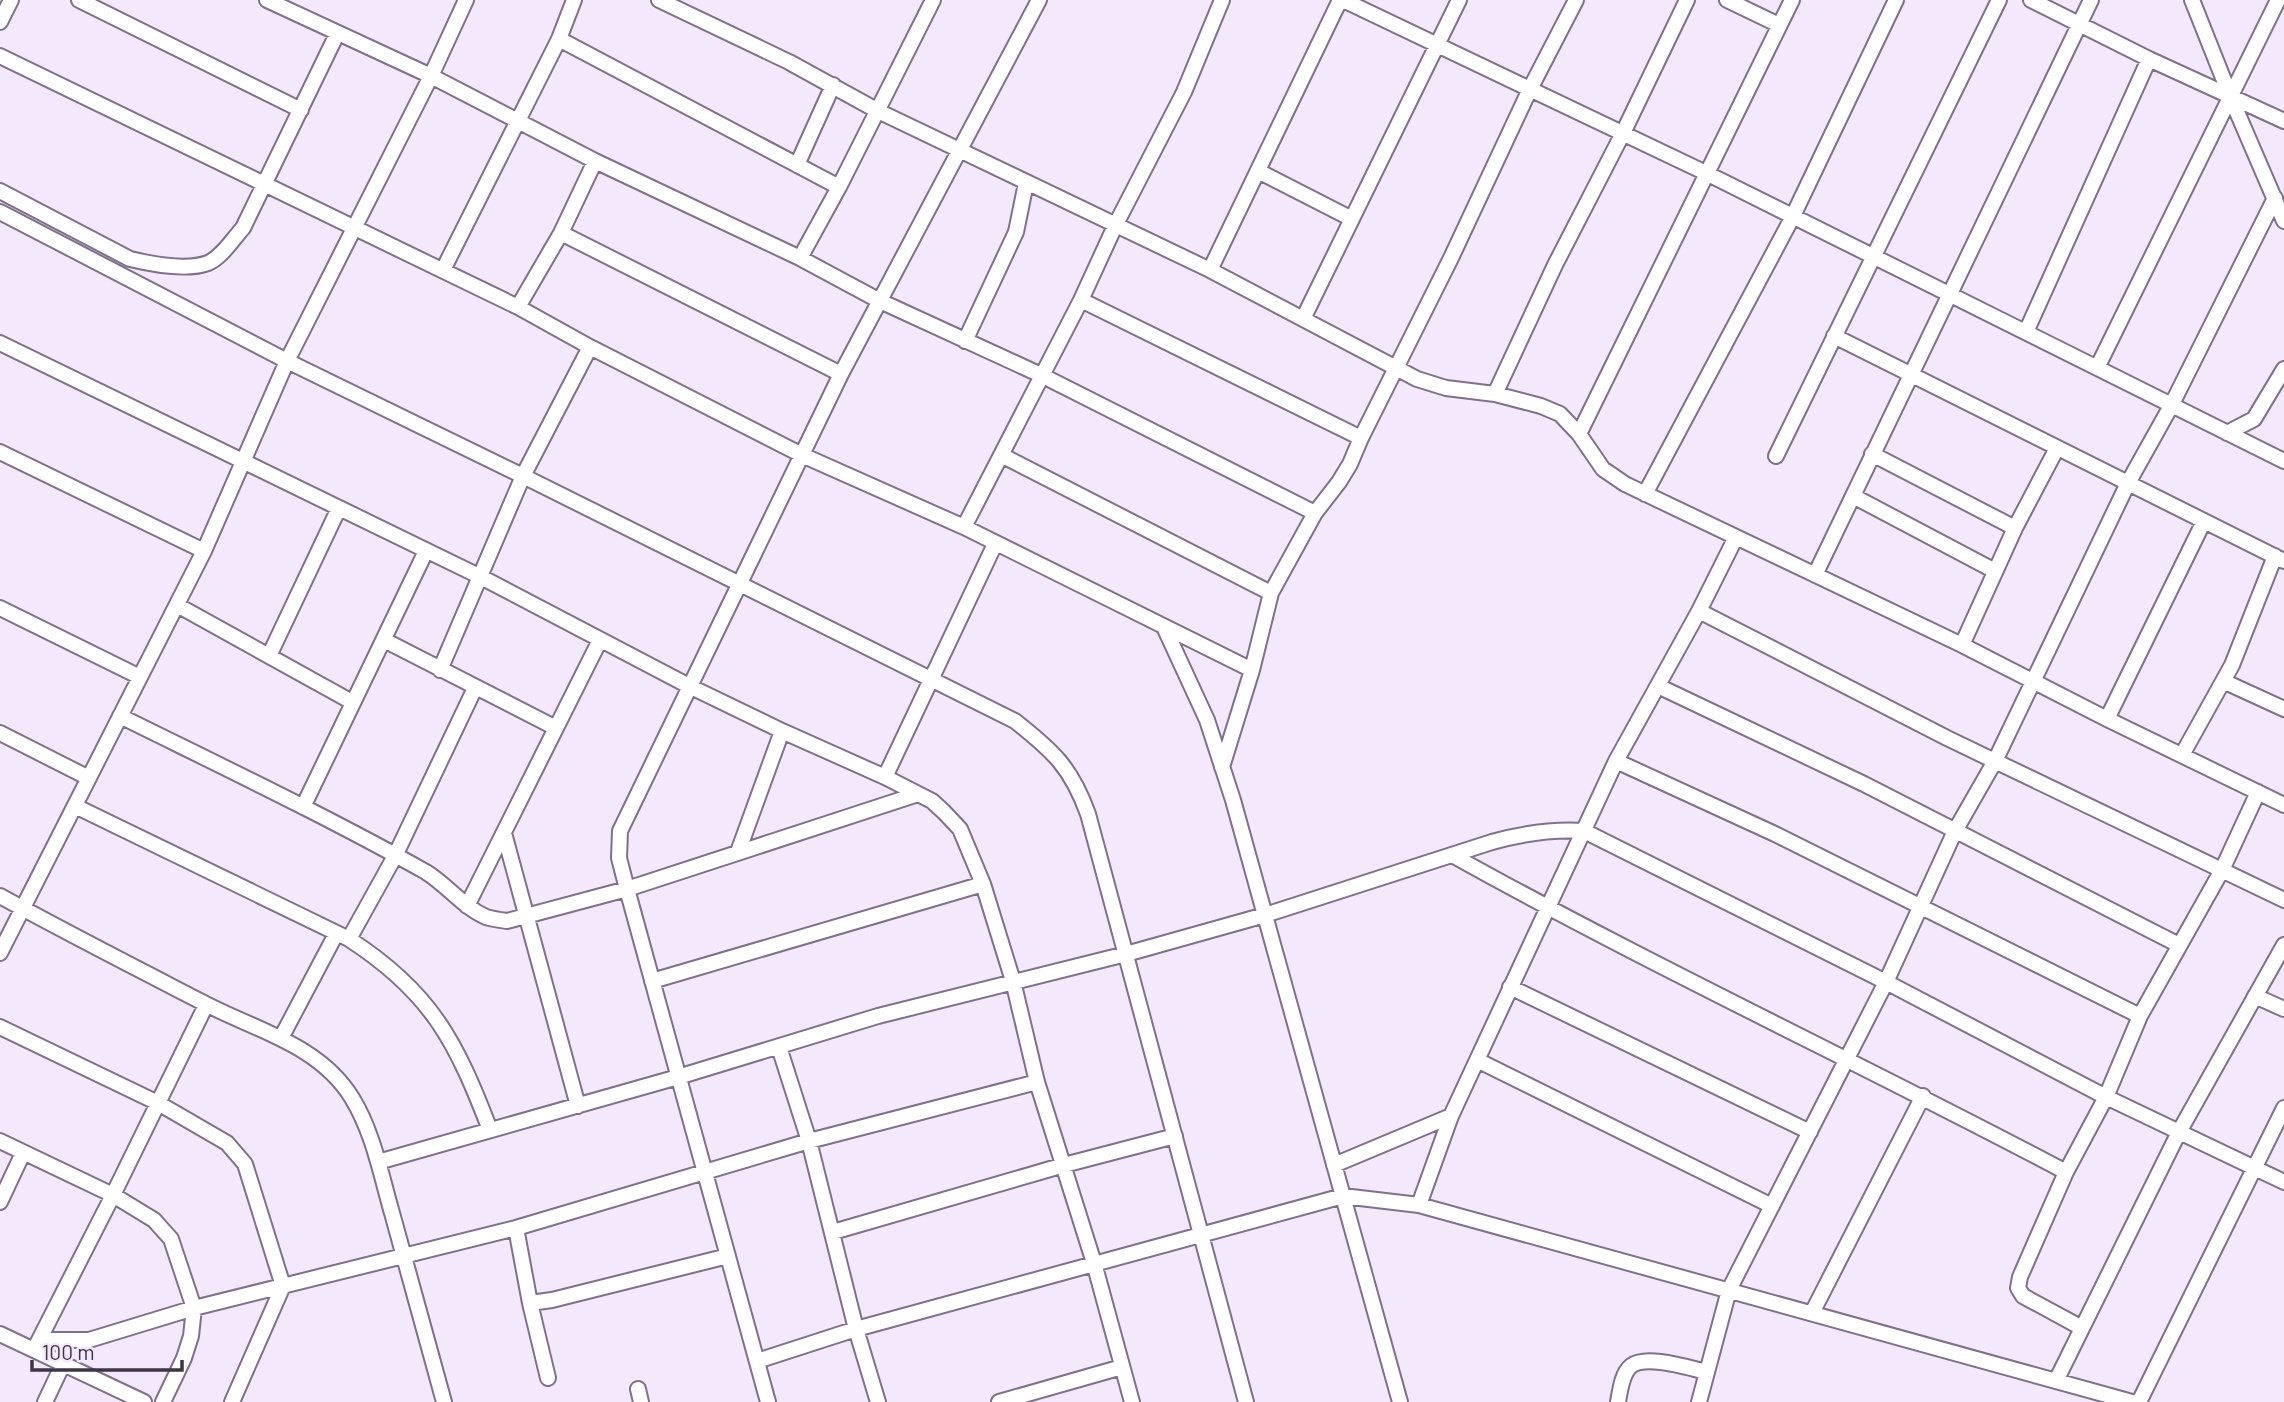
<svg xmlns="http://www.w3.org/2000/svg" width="2284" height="1402" viewBox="0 0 2284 1402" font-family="Barlow,sans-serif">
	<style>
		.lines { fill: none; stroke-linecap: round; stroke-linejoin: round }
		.minor-casing { stroke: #80708c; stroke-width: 18 }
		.minor { stroke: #fff; stroke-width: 14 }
	</style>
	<rect width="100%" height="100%" fill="#f4e8fc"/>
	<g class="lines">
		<g class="minor-casing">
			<path id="minor" d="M79,0l222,110
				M267,0l164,76 164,85 205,97 80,43 161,74 274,138
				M659,0l130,62 89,49 332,159 207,109 29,9 49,6 46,12 19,8 19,20 24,35 22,15 337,161 145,74 177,86
				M1343,0l363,173 578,288
				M1727,0l52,25
				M2031,0l118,59 135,62
				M2192,0l39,98 53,123
				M0,22l11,-22
				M559,39l280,148
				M0,56l518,251 72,40 212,108 162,72 288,143
				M797,165l36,-80
				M1258,171l94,48
				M0,191l130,68c21,5 57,12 78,4 14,-6 25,-24 35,-35l94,-194
				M0,212l287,149 236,115 492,245c38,30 56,46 73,93l158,588
				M561,233l280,141
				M800,258l39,-71 94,-187
				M443,270l116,-231 15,-39
				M1210,270l130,-270
				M1081,300l280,138
				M518,307l43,-74 34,-72
				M1303,319l156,-319
				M2026,332l123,-273
				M1834,336l450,225
				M965,341l51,-109 10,-49
				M0,343l481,234 208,109 93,45 103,46 47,24 12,11 16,17 23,55 30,97 24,101 57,181 38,139
				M2097,368l181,-368
				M1495,394l60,-129 68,-132 64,-133
				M2227,433l27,-14 30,-50
				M1579,434l213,-434
				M0,452l204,99
				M1872,454l143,74
				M1001,455l270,138
				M1776,456l223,-456
				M1645,494l147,-276 104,-218
				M1853,496l142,75
				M964,527l117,-227 34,-74 69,-134 38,-92
				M1815,575l276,-575
				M177,605l175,97
				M0,608l140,69
				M1699,611l248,127 337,162
				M1165,629l42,91 26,80 167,602
				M384,640l172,88
				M1962,645l53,-117 42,-80
				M269,656l70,-148
				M440,670l83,-194 67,-129
				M2223,681l61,28
				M1658,686l206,98 315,161
				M120,716c103,51 206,100 306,156 21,13 37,35 60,45 6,2 14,3 21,4l120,-32 291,-95
				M2107,719l97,-198
				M0,733l89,45
				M2182,755l50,-90 43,-109
				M1616,761l159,73 365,182
				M1222,767l30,-97 19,-77 44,-80 24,-31 11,-18 11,-26 90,-180 79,-169 46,-89
				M885,777l110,-233
				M75,806l274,133c82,53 107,102 141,191
				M303,807l123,-256
				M504,833l74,273
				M738,852l44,-121
				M1452,855c201,112 410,209 614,317
				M0,896c67,37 134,71 202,106 52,28 117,42 150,96 21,34 29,77 40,115 17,63 35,126 52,189
				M467,906l133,-266
				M349,939l46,-83 80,-168
				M0,953l204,-402 83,-190 144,-285 35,-76
				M652,981l331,-97
				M1510,987l300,145
				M2255,996l29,13
				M0,1027l158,76 69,40 18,21 38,122 -51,116
				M281,1038l55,-104
				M779,1047l30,94 47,188 22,73
				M1477,1060l295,146
				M0,1141l113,54 41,25 17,19 23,69 -3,28 -7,22 -21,44
				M378,1162l300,-85 200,-61 248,-62 139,-39 227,-73c32,-9 60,-13 92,-11l302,151 220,115 178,85
				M1334,1165l117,-49
				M0,1202l23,-49
				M1419,1205l32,-89 165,-355 83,-150 37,-74
				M516,1228l14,75 18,75
				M833,1232l231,-67 111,-29
				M530,1303l22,-3 176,-44
				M1812,1313l111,-217
				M2082,1328l-59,-32 -5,-8 2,-11 46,-105 40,-75 34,-81 82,-146 36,-78
				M0,1334l144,68
				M39,1340h50l105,-32 322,-80 293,-87 228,-59
				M34,1350l79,-155 93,-190
				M757,1361l99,-32 487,-133 76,9 713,197
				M2056,1381l123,-249 105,-187
				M638,1389l3,13
				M45,1402l18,-38
				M768,1402l-141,-513 -8,-31 1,-27 221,-457 198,-374
				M999,1402l123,-35
				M1618,1402c2,-11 4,-29 13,-36 15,-12 58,2 76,6
				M1699,1402l30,-112 157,-308 69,-151 40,-70 133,-278 43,-77 104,-208
				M2139,1402l145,-294"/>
		</g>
		<use href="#minor" class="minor"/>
	</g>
	<path d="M32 1360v10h150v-10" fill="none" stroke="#3e3643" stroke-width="3.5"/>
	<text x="42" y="1360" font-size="21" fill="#3e3643" stroke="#f4e8fc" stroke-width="5" paint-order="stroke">100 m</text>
</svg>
